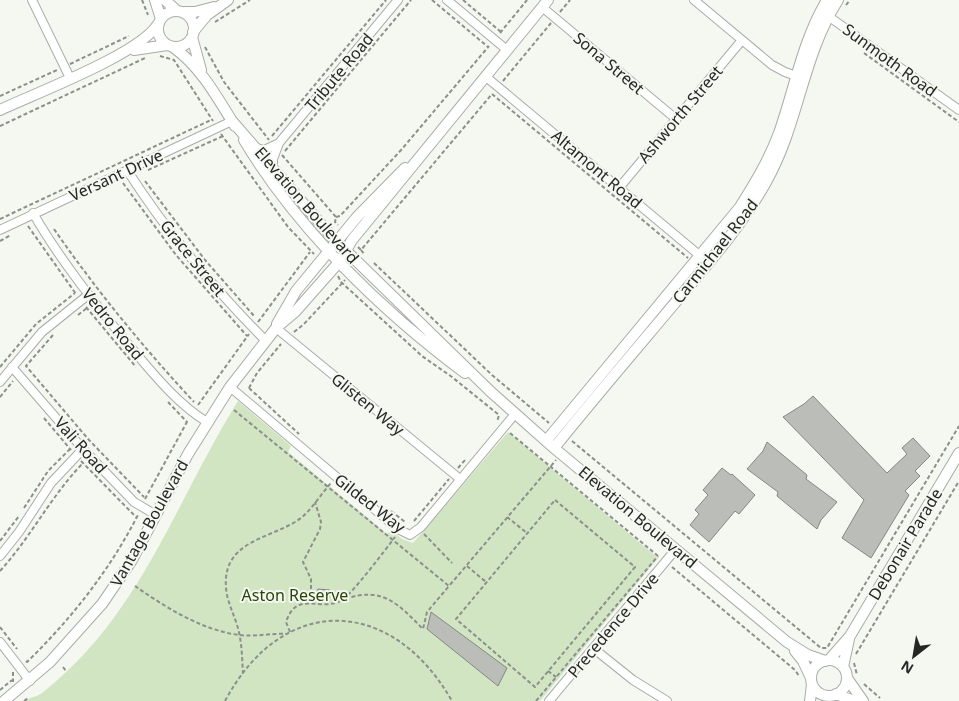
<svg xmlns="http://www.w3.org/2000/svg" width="959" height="701" viewBox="0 0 959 701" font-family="'Noto Sans',sans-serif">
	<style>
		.green { fill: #d1e5c3 }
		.building { fill: #bbbeb8; stroke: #848882 }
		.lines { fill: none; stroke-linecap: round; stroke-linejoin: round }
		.minor-casing { stroke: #a9ada7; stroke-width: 10 }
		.tertiary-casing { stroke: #a9ada7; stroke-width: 12 }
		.path { stroke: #8c8f8a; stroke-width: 2; stroke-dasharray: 4 2.5; stroke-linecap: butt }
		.minor { stroke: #fff; stroke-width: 8 }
		.tertiary { stroke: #fff; stroke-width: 10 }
		.labels { text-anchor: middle; stroke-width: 4; stroke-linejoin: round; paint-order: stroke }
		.street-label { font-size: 16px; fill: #252724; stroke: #f4f8f1 }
		.park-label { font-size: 16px; fill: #294506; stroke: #f4f8f1 }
	</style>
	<rect width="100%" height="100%" fill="#f4f8f1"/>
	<path class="green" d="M238,401l53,45 -3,6 99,82 4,-4 11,9 11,4 95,-111 150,126 -118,143h-515c5,-4 12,-4 17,-8 99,-78 132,-189 196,-292z"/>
	<path class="building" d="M813,396l74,77 20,-19 -5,-6 11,-10 17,18 -15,15 5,5 -15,15 4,4 -38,63 -29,-20 22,-38 -81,-83 21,-13z
		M767,442l40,33 -1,4 31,23 -16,18 -4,9 -40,-33 1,-4 -31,-23 16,-18z
		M722,468l9,7 1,-1 23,21 -16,19 -4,-3 -26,31 -19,-17 9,-11 -4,-4 13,-15 -5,-5z
		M318,589l12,1 -1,8 -16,3z
		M431,612l76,56 -9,18 -71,-57z"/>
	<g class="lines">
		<g class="minor-casing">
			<path id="minor" d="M32,0l38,78
				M447,0l60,50
				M694,0l78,65 13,7 14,5
				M542,7l134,112
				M824,13l135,97
				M485,76l219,183
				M257,148l7,2 15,-7
				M273,167v-8l6,-16 119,-143
				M127,170c40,62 87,119 139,171
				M619,188l123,-148
				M33,213c27,47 61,89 95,131 23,27 48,59 79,78
				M0,230l232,-109
				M276,328l184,151
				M12,367l71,82 51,53 22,13
				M0,382l42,-50 46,-37
				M230,387l168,142 12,6 11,-8 94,-113
				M0,556l19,-24 32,-49 32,-34
				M0,642l30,39
				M593,648l40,32 34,21
				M549,701l127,-152"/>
		</g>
		<g class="tertiary-casing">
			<path id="tertiary" d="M155,0l6,19
				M165,0l12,11
				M158 29a18 18 0 1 1 36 0a18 18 0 1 1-36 0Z
				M183,12h12l19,-5
				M193,32l14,-17 21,-15
				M192,37l9,33
				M173,47c28,20 44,50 62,79
				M134,50l33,-5
				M0,110c36,-17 140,-56 158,-86
				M232,121l102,118 157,153 63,56 233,194 21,13 17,6
				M244,140c54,90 138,171 221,233
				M277,324l19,-33 61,-74 48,-49
				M546,441l194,-234c15,-24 29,-47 39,-74 16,-45 23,-91 48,-133
				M554,448c41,-51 84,-101 126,-151 31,-37 63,-73 86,-115 33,-58 36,-126 72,-182
				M795,651l8,10 8,17
				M829,660l21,-24 109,-183
				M811 678a18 18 0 1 1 36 0a18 18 0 1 1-36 0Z
				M843,667l6,-28
				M847,678l16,23
				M836,694l18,7
				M4,701l46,-39 52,-58 30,-44 56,-106 42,-67 46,-59 19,-16 45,-51 12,-21 196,-240
				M810,701l2,-17"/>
		</g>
		<path class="path" d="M142,0l6,15
			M432,0l56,47
			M463,0l38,32
			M846,5l4,-5
			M560,12l10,-12
			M215,22l35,-22
			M500,33l27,-33
			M205,47l19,35 45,58
			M864,53l95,69
			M160,56l14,4 39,61
			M70,64l59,-28
			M503,81l48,-58
			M492,94l196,164
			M0,96l57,-26
			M0,126l145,-68
			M221,134l67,93 26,27
			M272,136l114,-136
			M285,151l126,-151
			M282,155l54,62 -1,5 3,3
			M148,170l75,-34
			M145,181l60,79 50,57
			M123,183l53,72 71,81
			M336,217l4,-1 62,-67 87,-103
			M0,219l211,-99
			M28,226l48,68
			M54,229c43,62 89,118 140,173
			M0,241l11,-6
			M358,247l3,3 131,-156
			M361,250l4,5
			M374,263l118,112 57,48
			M338,276l3,6 81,74 30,21 47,38 -2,7
			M86,307l50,60
			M78,315l9,-7
			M258,322l52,-70
			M294,332l10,-8 41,-44
			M53,335l-27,31 63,74 55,57
			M0,367l36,-43 39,-31
			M249,388l50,46
			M249,388l8,-15 24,-29
			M0,397l13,-16
			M168,402l19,20
			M198,405l51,-71
			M234,410l215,176 107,-126
			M44,418l27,32
			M510,433l148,123
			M572,441l249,207h6l132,-222
			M81,461l55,56
			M458,468l7,-8
			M145,499l43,-79
			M555,500l80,67 -100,120 -79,-68z
			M24,508l24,-37 22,-22
			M391,511l14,11
			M507,517l20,16
			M414,521l35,-42
			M424,534l28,29
			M0,541l19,-25
			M467,566l19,16
			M672,567l123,103 4,6
			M0,571c31,-34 51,-75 83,-108
			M135,586c30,21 68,45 105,49 15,2 31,-2 46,-1
			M345,599c38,-13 53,5 78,30l4,-17 22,-26
			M311,602v-23l-8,-17 17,-33 1,-7 -6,-20
			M0,627l17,22
			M290,632l-4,-10c11,-33 34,-9 56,-22 10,-6 44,-51 53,-63
			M856,654l103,-173
			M26,661l1,1c45,-44 82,-91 111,-147
			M854,663l3,12
			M63,667l3,4
			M548,671l8,6
			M13,672v10
			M243,674c-1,-16 -1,-34 -6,-49 -4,-13 -10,-24 -11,-37 -4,-49 47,-49 75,-70 12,-10 20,-24 30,-35
			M864,684l16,14
			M0,690l12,-10
			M24,701l4,-3
			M225,701c58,-109 167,-105 227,0
			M536,701l122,-145"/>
		<use href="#minor" class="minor"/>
		<use href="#tertiary" class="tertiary"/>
	</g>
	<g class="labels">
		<g class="street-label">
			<text transform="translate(890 60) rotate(36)" y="6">Sunmoth Road</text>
			<text transform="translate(609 63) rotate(40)" y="6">Sona Street</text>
			<text transform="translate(339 72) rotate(-50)" y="6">Tribute Road</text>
			<text transform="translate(680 114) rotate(-50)" y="6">Ashworth Street</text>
			<text transform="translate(597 169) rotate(40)" y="6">Altamont Road</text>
			<text transform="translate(116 175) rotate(-25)" y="6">Versant Drive</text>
			<text transform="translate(307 205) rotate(49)" y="6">Elevation Boulevard</text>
			<text transform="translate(715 251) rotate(-52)" y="6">Carmichael Road</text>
			<text transform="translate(193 258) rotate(51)" y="6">Grace Street</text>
			<text transform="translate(113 324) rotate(51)" y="6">Vedro Road</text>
			<text transform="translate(368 404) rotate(39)" y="6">Glisten Way</text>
			<text transform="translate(81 445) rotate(48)" y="6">Vali Road</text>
			<text transform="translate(370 503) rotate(38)" y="6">Gilded Way</text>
			<text transform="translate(638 517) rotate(40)" y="6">Elevation Boulevard</text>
			<text transform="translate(149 523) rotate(-61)" y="6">Vantage Boulevard</text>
			<text transform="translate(905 544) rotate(-59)" y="6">Debonair Parade</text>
			<text transform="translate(613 625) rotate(-50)" y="6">Precedence Drive</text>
		</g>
		<g class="park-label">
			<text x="295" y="601">Aston Reserve</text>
		</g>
	</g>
	<g transform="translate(914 656) rotate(211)" stroke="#f4f8f1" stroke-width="4" paint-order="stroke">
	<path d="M0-4L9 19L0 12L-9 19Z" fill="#252724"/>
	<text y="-8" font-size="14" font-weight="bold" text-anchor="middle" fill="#252724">N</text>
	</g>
</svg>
